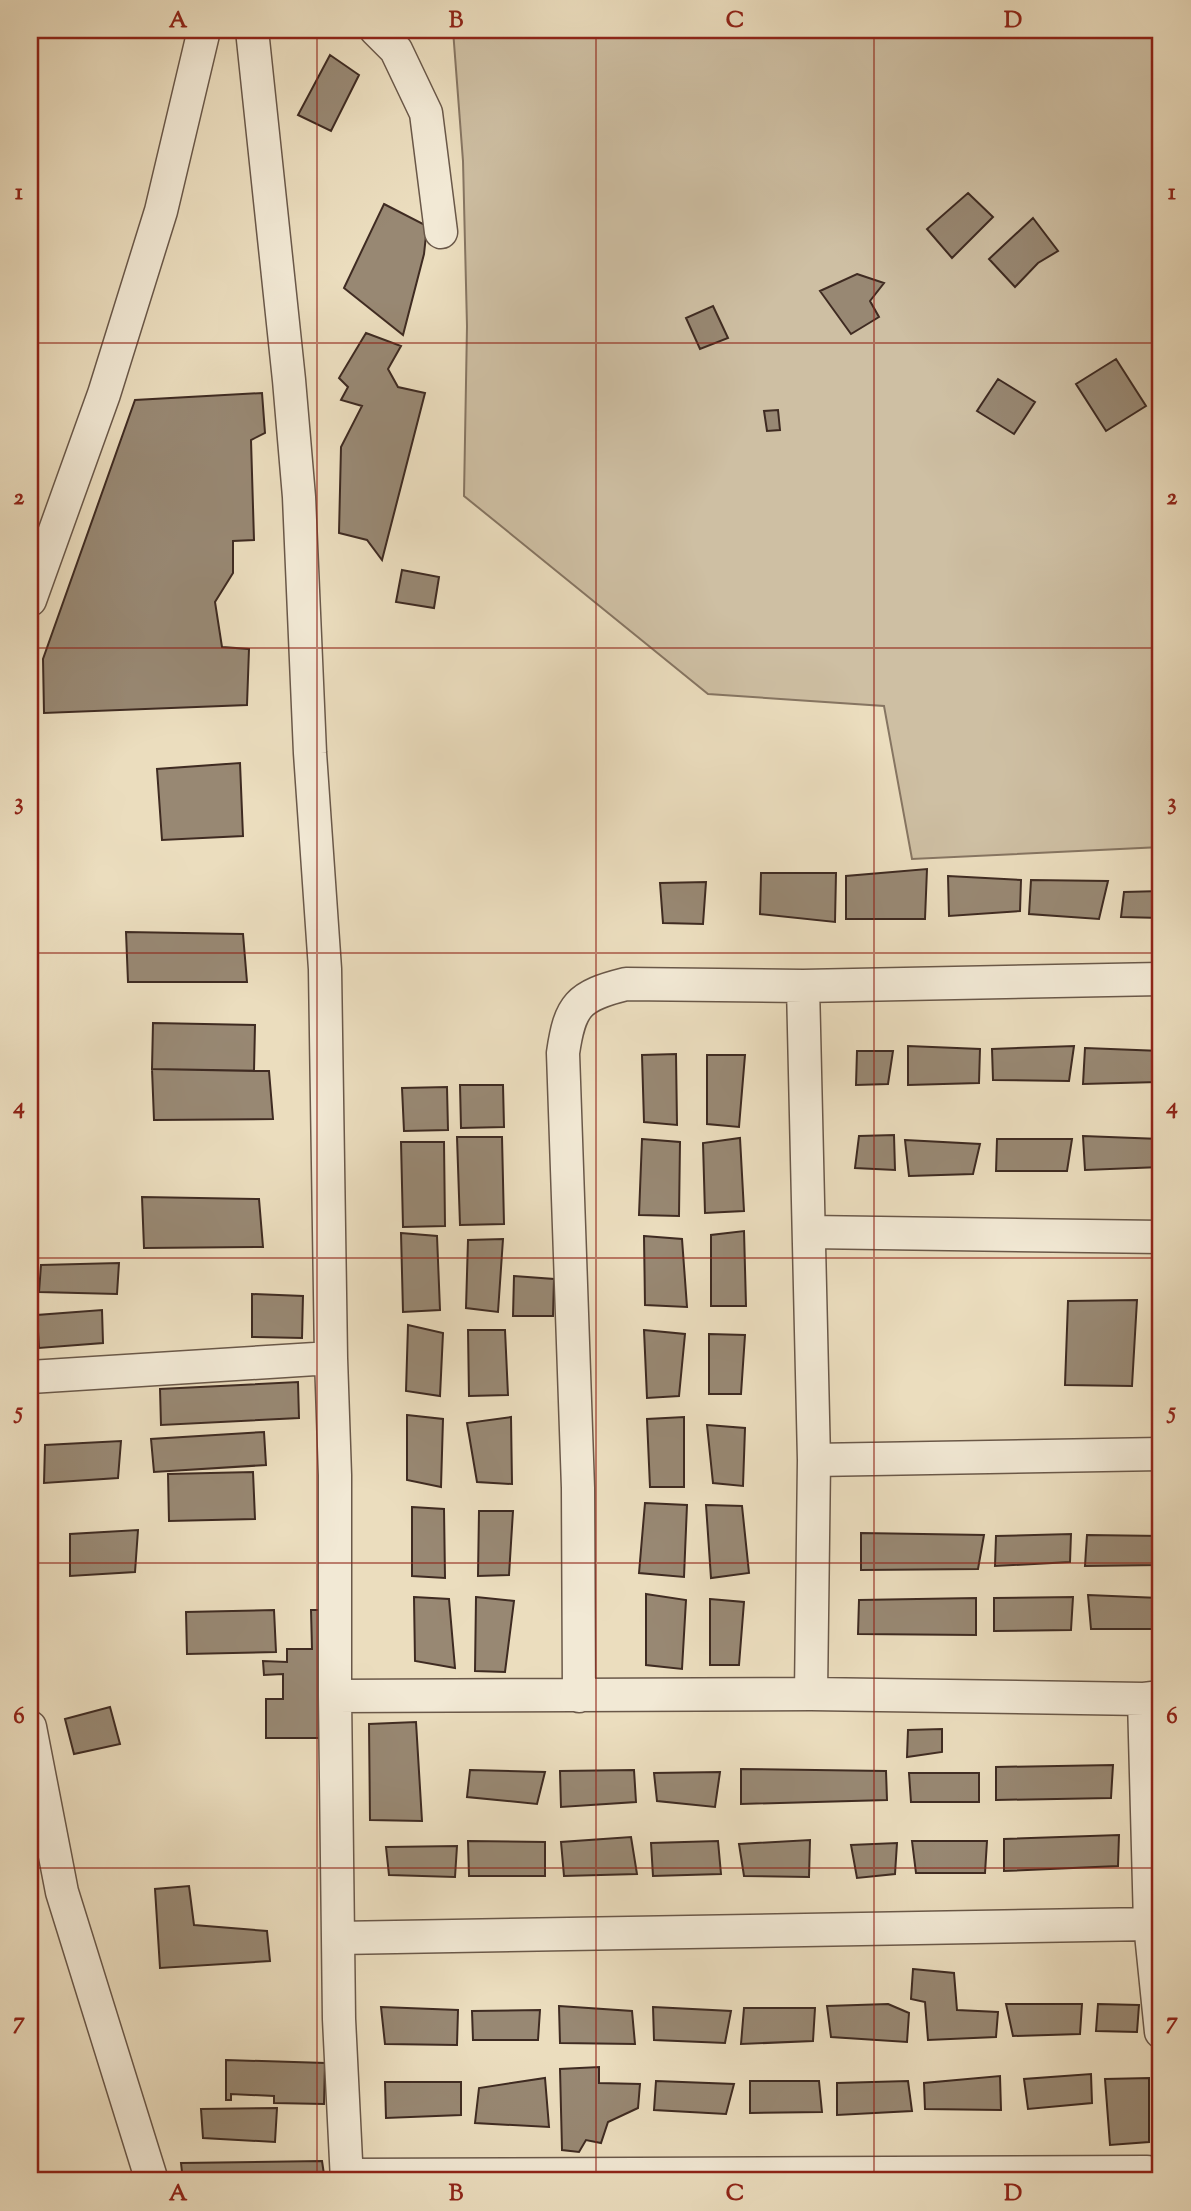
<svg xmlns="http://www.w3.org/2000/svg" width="1191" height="2211" viewBox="0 0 1191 2211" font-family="'Sorts Mill Goudy',serif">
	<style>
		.green { fill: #cebfa3; stroke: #867562; stroke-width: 2 }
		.building { fill: #988873; stroke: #3f2b22; stroke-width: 2 }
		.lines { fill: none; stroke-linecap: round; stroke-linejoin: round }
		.street-casing { stroke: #6a5849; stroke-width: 35 }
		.street { stroke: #f2e9d5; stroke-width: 32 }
		.grid { fill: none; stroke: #8f2418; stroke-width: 2; stroke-opacity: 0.55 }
		.neatline { fill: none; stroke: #8f2418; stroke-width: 2.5 }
		.grid-label { font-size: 23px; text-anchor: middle; font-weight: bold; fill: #8f2418 }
	</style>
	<rect width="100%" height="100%" fill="#ebddbe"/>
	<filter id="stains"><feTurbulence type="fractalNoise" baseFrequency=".00286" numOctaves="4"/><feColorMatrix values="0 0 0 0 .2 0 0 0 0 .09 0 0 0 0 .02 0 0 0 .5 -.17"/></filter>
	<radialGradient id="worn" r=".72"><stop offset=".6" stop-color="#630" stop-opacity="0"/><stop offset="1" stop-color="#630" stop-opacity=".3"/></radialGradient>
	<path class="green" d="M453,30h708v817l-249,12 -28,-153 -176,-12 -244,-198 3,-170 -4,-165z"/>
	<path class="building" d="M330,55l29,20 -28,56 -33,-16z
		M968,193l25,24 -41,41 -25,-29z
		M384,204l43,22 -3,28 -21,81 -59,-47z
		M1033,218l25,33 -20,12 -23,24 -26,-28z
		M857,274l27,9 -14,18 9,16 -28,17 -31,-43z
		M713,306l15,32 -28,11 -14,-31z
		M366,333l35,13 -13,23 10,18 27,6 -43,167 -15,-20 -28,-7 2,-86 21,-41 -21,-6 7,-13 -9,-9z
		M1116,359l30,47 -40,25 -30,-47z
		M998,379l37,23 -21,32 -37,-23z
		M262,393l3,40 -14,7 3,100 -21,1v32l-18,29 7,45 27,2 -2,56 -203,8 -1,-54 92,-259z
		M778,410l2,20 -13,1 -3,-20z
		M402,570l37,7 -5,31 -38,-6z
		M240,763l3,73 -81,4 -5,-71z
		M927,869l-2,50h-79v-43z
		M761,873h75l-1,49 -75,-8z
		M948,876l73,4 -1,31 -71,5z
		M1031,880l77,1 -9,38 -70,-5z
		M706,882l-3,42 -40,-1 -3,-40z
		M1161,891v27l-40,-1 3,-25z
		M126,932l117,2 4,48h-119z
		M153,1023l102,2 -1,46 -102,-2z
		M908,1046l72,3 -1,34 -71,2z
		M1074,1046l-5,35 -76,-1 -1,-31z
		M1085,1048l76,3 -3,31 -75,2z
		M857,1051h36l-5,33 -32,1z
		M676,1054l1,71 -33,-3 -2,-67z
		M707,1055h38l-6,72 -32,-3z
		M152,1069l117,2 4,48 -119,1z
		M460,1085h43l1,42 -43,1z
		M447,1087l1,43 -44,1 -2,-43z
		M894,1135l1,35 -40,-2 4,-32z
		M1083,1136l77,3 1,28 -76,3z
		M457,1137h45l2,87 -44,1z
		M740,1138l4,73 -39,2 -2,-70z
		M642,1139l38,3 -1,74 -40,-1z
		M997,1139h75l-5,32h-71z
		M905,1140l75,4 -7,30 -64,2z
		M401,1142h43l1,84 -42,1z
		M142,1197l117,2 4,48 -119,1z
		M744,1231l2,75h-35v-71z
		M401,1233l36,3 3,74 -37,2z
		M644,1236l38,3 5,68 -42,-2z
		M503,1239l-5,73 -32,-4 2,-68z
		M119,1263l-2,31 -78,-2 2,-27z
		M514,1276l40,3 -1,37h-40z
		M252,1294l51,2 -1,42 -50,-1z
		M1137,1300l-5,86 -67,-1 3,-84z
		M102,1310l1,33 -64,5 -2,-33z
		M408,1325l35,8 -3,63 -34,-5z
		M468,1330h37l3,65 -39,1z
		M644,1330l41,4 -6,62 -32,2z
		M709,1334l36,1 -4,59h-32z
		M298,1382l1,36 -138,7 -1,-36z
		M407,1415l36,4 -2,68 -34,-7z
		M511,1417l1,67 -35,-2 -10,-59z
		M684,1417v70h-34l-3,-68z
		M707,1425l38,3 -2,58 -30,-3z
		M264,1432l2,33 -112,7 -3,-33z
		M121,1441l-3,37 -74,5 1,-38z
		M253,1472l2,47 -86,2 -1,-47z
		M645,1503l42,2 -3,72 -45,-4z
		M706,1505l36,1 7,67 -38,5z
		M412,1507l32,2 1,69 -33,-2z
		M479,1511h34l-4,64 -31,1z
		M138,1530l-3,42 -65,4v-42z
		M861,1533l123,2 -6,34 -117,1z
		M1071,1534l-1,28 -75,4 1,-30z
		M1087,1535l74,1v29l-76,1z
		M646,1594l40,6 -4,69 -36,-4z
		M1088,1595l71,3v31h-68z
		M414,1597l35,2 6,69 -40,-7z
		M476,1597l38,4 -9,71 -30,-1z
		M1073,1597l-2,33 -77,1v-33z
		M976,1598v37l-118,-1 1,-34z
		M710,1599l34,3 -5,63h-29z
		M274,1610l2,42 -89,2 -1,-42z
		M311,1610h24l-6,128h-63v-39h17v-25l-19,1 -1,-14 24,1v-13h25z
		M110,1707l10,37 -46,10 -9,-35z
		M416,1722l6,99 -52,-1 -1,-96z
		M942,1729v23l-35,5 1,-27z
		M1113,1765l-2,33 -115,2v-33z
		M741,1769l145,2 1,29 -146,4z
		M470,1770l75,2 -8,32 -70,-7z
		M634,1770l2,32 -75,5 -1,-36z
		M720,1772l-5,35 -58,-6 -3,-28z
		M909,1773h70v29h-68z
		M1119,1835l-1,31 -114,5v-32z
		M631,1837l6,37 -73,2 -3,-34z
		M810,1840l-1,37 -65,-1 -5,-32z
		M468,1841l77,1v34h-76z
		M718,1841l3,33 -68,2 -2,-33z
		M912,1841h75l-2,32h-69z
		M897,1843l-2,31 -38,4 -6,-33z
		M457,1846l-2,31 -66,-2 -3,-28z
		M189,1886l5,39 73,6 3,30 -110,7 -5,-79z
		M913,1969l41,4 3,37 41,2 -2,25 -68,3 -3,-38 -14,-3z
		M888,2004l21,9 -2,29 -76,-5 -4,-31z
		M1006,2004h76l-2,30 -67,2z
		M1098,2004l41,1 -2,27 -41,-1z
		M559,2006l73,5 3,33 -75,-1z
		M381,2007l77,3 -1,35 -72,-1z
		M653,2007l78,4 -6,32 -71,-3z
		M744,2008h71l-2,33 -72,3z
		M540,2010l-2,30h-65l-1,-29z
		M226,2060l99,3 -1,41 -50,-1v-7l-43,-2v6h-5z
		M599,2067v16l41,1 -2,24 -30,14 -7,21 -15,-3 -7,12 -17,-2 -2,-81z
		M1091,2074l1,29 -64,6 -4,-30z
		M1000,2076l1,34 -76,-1 -1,-26z
		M545,2078l4,49 -74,-4 4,-35z
		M1149,2078v64l-39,3 -5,-66z
		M656,2081l78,3 -8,30 -72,-4z
		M750,2081h69l3,31 -72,1z
		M908,2081l4,30 -75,4v-32z
		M385,2082h76v33l-75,3z
		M277,2108l-2,34 -72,-4 -2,-29z
		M322,2161l3,20h-142l-2,-18z"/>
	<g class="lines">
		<g class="street-casing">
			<path id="street" d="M252,30l37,350 10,117 11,256 15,216 6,389 4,117v221l4,323 8,162
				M376,30l20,20 30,63 15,119
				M30,600l74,-206 57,-183 43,-181
				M803,986l11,474 -3,234
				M810,1232l351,5
				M30,1377l301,-19
				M814,1460l347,-6
				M335,1696l476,-2 333,5 17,-2
				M579,1696l-1,-208 -15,-435c7,-48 15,-57 63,-69l177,2 358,-7
				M1144,1699l6,225 11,108
				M30,1727l32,165 90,289
				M338,1938l812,-14
				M346,2175l801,-3"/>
		</g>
		<use href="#street" class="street"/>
	</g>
	<path class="grid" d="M317,30v2151M596,30v2151M874,30v2151M30,343h1131M30,648h1131M30,953h1131M30,1258h1131M30,1563h1131M30,1868h1131"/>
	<rect width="1191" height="2211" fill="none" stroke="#ebddbe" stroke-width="77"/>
	<rect x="38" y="38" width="1114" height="2134" class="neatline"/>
	<g class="grid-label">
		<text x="178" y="27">A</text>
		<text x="456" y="27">B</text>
		<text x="735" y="27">C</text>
		<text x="1013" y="27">D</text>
		<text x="19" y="199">1</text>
		<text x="1172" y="199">1</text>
		<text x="19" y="504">2</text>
		<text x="1172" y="504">2</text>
		<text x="19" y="809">3</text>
		<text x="1172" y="809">3</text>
		<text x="19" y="1113">4</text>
		<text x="1172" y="1113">4</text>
		<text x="19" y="1418">5</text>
		<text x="1172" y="1418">5</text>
		<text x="19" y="1723">6</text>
		<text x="1172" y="1723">6</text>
		<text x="19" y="2028">7</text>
		<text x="1172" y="2028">7</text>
		<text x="178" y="2200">A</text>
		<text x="456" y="2200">B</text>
		<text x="735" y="2200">C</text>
		<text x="1013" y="2200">D</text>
	</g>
	<rect width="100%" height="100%" filter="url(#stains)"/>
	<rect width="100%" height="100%" fill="url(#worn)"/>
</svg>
